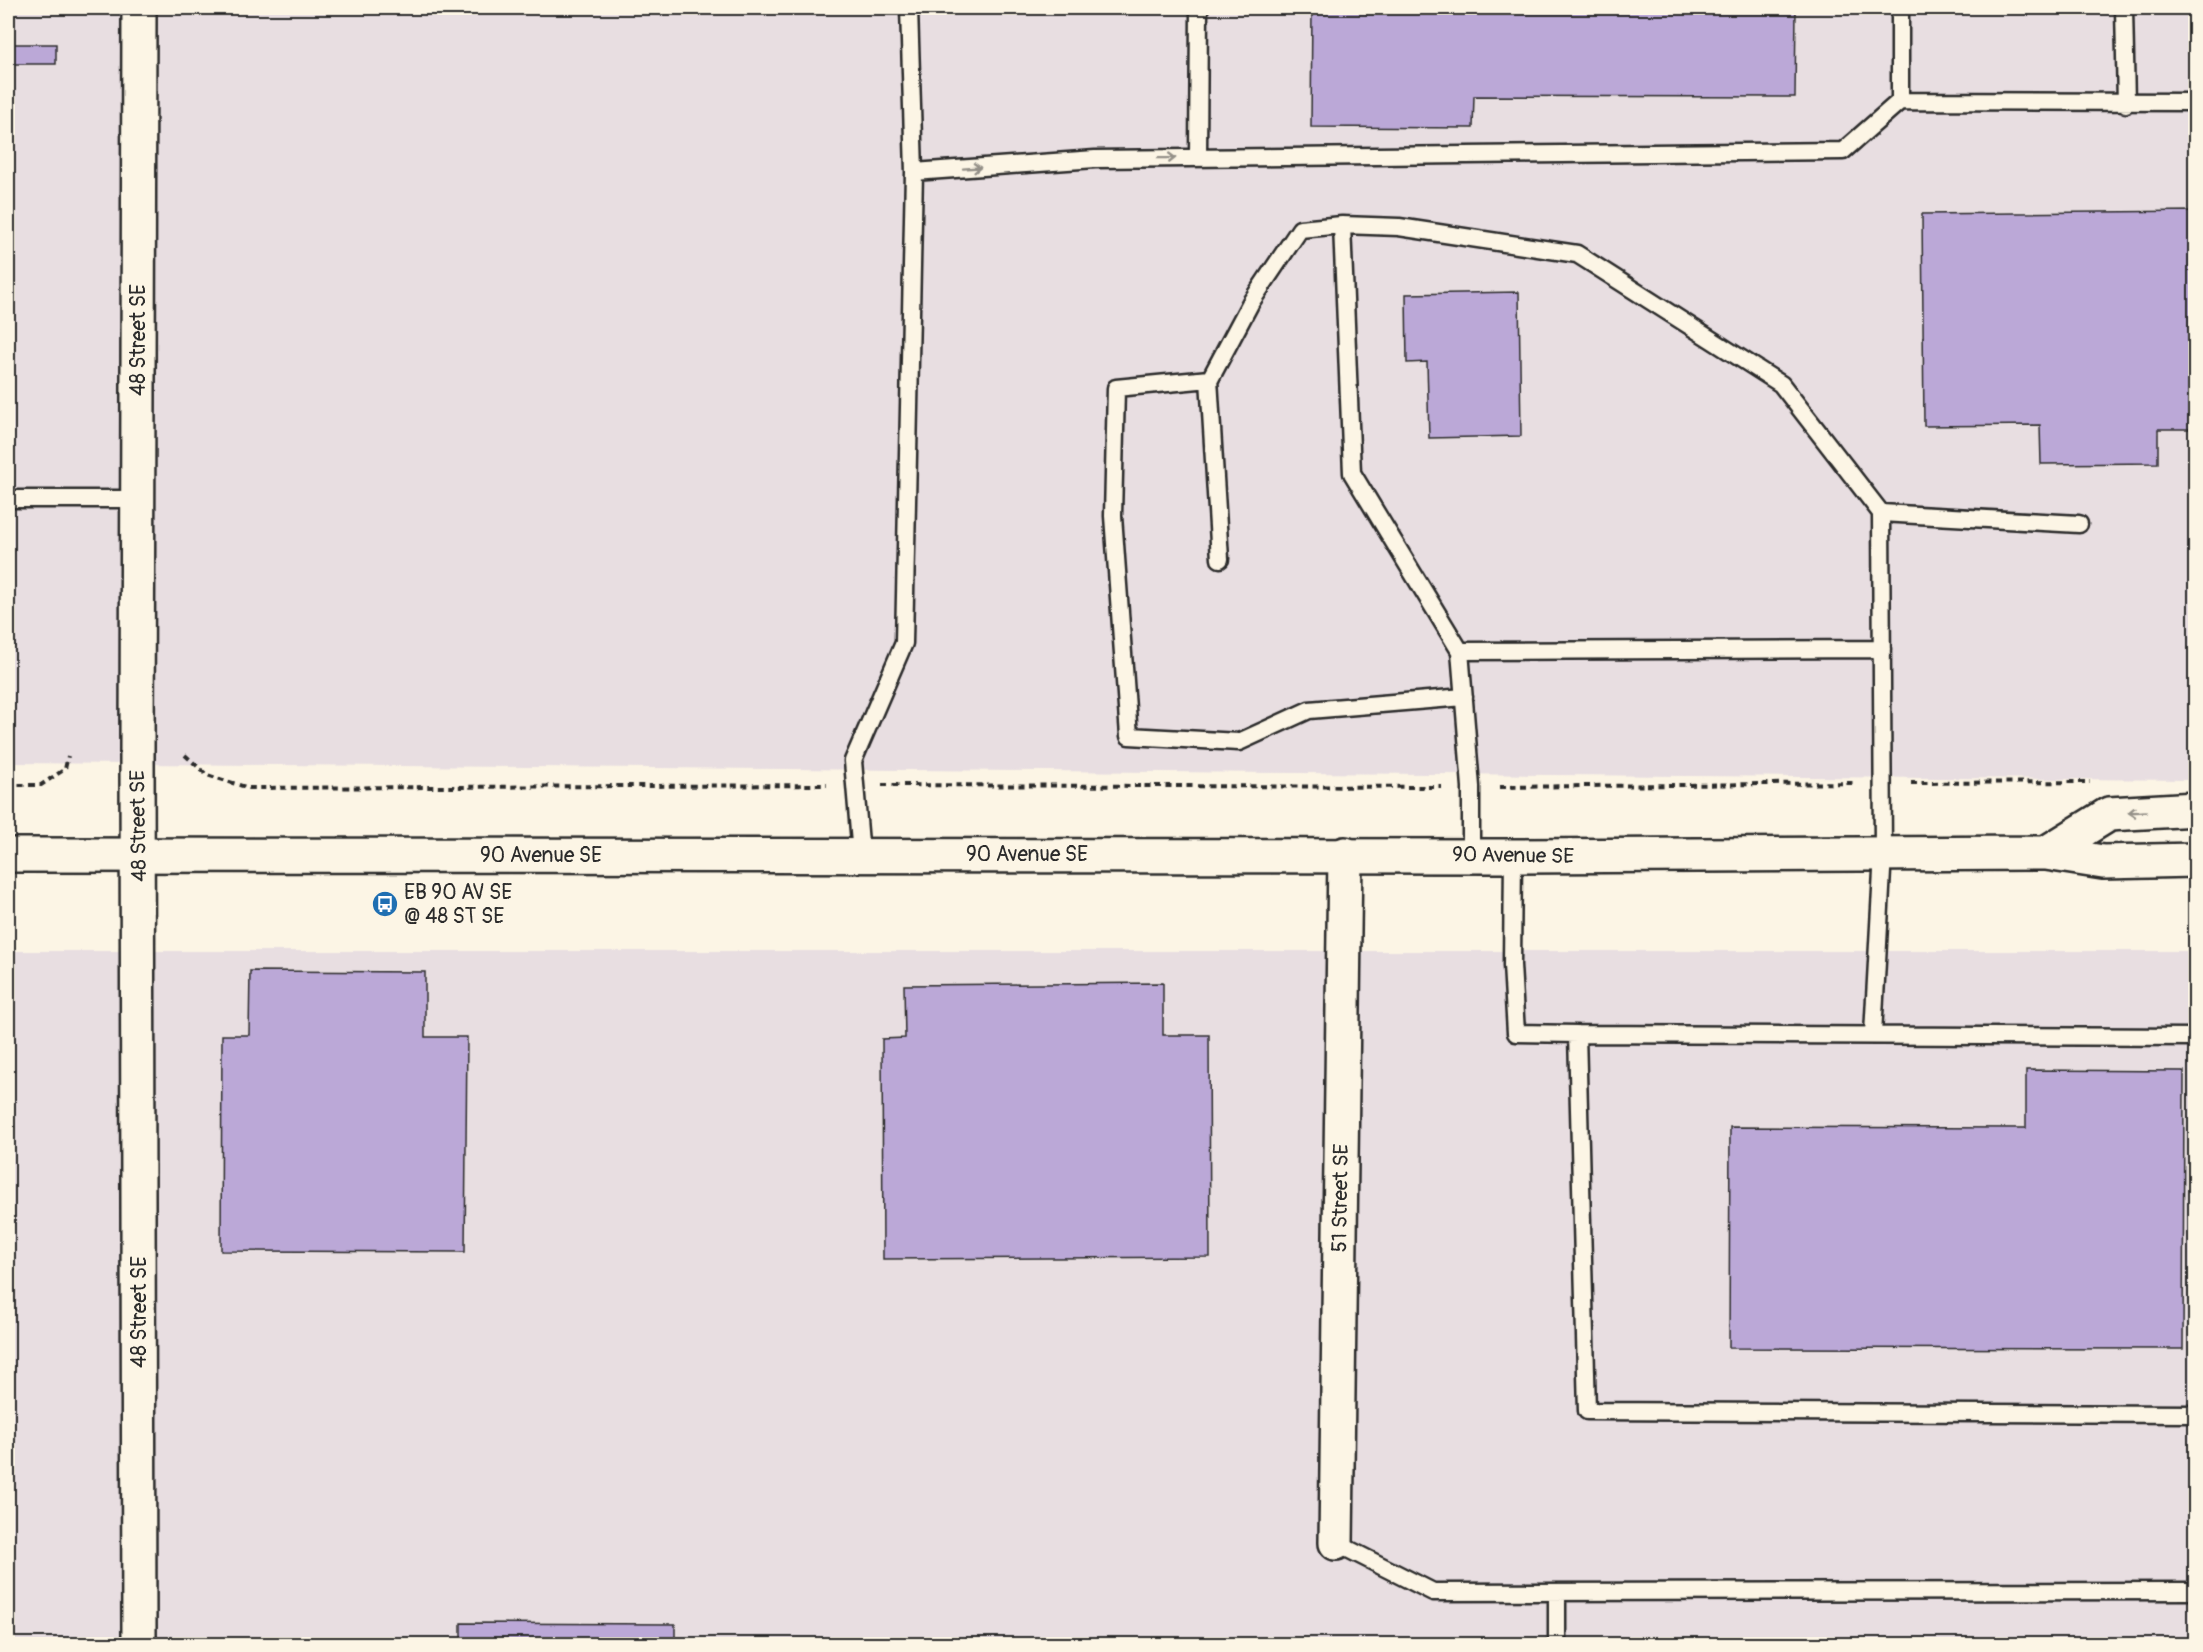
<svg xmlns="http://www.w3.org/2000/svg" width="2203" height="1652" viewBox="0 0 2203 1652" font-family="Pangolin,sans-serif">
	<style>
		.built { fill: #e8dee1 }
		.building { fill: #bba8d7; stroke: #2b2b2b; stroke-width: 1.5 }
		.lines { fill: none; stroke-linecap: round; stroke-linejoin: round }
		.service-casing { stroke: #2b2b2b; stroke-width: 21 }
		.minor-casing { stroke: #2b2b2b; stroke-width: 38 }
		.tertiary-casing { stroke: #2b2b2b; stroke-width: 38 }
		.path { stroke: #2b2b2b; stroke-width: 4; stroke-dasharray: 6 4.5; stroke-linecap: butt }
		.service { stroke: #fcf5e5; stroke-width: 16 }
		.minor { stroke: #fcf5e5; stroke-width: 33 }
		.tertiary { stroke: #fcf5e5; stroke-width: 33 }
		.oneway { stroke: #949088 }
		.labels { text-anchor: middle; stroke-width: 4.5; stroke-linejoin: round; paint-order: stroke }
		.street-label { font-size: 21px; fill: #2b2b2b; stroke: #fcf5e5 }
		.poi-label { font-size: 21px; fill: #2b2b2b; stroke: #fcf5e5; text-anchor: start }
	</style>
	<rect width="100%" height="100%" fill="#fcf5e5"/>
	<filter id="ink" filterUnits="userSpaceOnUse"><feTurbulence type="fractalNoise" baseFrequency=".0167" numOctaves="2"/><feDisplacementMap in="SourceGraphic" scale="12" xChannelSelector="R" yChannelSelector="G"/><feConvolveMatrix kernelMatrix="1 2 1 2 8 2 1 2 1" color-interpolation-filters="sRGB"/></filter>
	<g filter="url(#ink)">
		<path class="built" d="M8,8h2187v772l-2187,-17z
			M8,951h2187v693h-2187z"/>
		<path class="building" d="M1312,8h484l-1,89 -321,-1 -1,32 -162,-1z
			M8,44h48v20h-48z
			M2196,211v218h-38v34l-117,1 -1,-39 -116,1 -2,-212z
			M1519,292l2,144 -92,2 -2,-76 -20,1 -1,-69z
			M250,971l175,1v65h42l-2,215 -244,-1 1,-216h27z
			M1163,983v52h46l1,222 -327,2 -1,-220 23,-1 -1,-53z
			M2026,1070l158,1 -1,278 -454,-1 1,-221 296,1z
			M461,1623l214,1v20h-214z"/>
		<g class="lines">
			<g class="service-casing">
				<path id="service" d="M2124,8l2,96
					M1900,101l296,1
					M1198,158l1,-150
					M914,172l181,-13 748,-8 57,-50v-93
					M1209,381l42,-79 49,-73 42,-4
					M8,499h130
					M1881,513l198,11
					M1220,559l-11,-180 -93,9 -3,128 16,220 110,6 70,-32 155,-13
					M1460,651l11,136v67
					M861,855l-8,-94 51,-118 10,-471 -5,-164
					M1513,856l-1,109 4,68 61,1
					M1873,1034l10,-181 -2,-340 -100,-129 -204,-130 -178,-27 -57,-2 10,248 108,178 422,-2
					M2196,1037l-619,-3 10,377 609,3
					M1336,1543l97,49 763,-1
					M1557,1644v-52"/>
			</g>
			<g class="minor-casing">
				<path id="minor" d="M139,8l-2,747 2,889
					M1336,1543l9,-689"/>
			</g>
			<g class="tertiary-casing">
				<path id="tertiary" d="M2046,853l63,-39 87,-5
					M8,855l1505,1 533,-3 57,9 93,-2"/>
			</g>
			<path class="path" d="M185,755l22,20 42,13 578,-3
				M1911,783l179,-1
				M8,785h33l24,-16 3,-13
				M882,785l560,2
				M1500,787l356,-4"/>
			<use href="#service" class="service"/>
			<use href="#minor" class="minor"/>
			<use href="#tertiary" class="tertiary"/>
		</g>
		<defs><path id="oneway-shaft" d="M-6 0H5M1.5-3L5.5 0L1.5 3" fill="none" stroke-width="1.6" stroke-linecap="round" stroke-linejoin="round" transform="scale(1.5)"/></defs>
		<g class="oneway">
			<use href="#oneway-shaft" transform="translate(1167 158) rotate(-1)"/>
			<use href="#oneway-shaft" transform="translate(972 168) rotate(-4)"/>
			<use href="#oneway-shaft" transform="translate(2137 812) rotate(177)"/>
		</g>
	</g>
	<defs>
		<g id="bus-disc" transform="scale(1.35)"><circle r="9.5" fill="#1f6fb2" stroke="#fcf5e5"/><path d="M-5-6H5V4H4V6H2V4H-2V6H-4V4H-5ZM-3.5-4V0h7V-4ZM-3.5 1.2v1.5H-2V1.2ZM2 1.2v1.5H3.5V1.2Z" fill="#fff"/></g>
	</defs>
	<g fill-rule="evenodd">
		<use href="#bus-disc" x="385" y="904"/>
	</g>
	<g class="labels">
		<g class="street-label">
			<text transform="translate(138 340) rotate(-90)" y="7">48 Street SE</text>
			<text transform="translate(138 826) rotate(-91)" y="7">48 Street SE</text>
			<text x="1027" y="861">90 Avenue SE</text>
			<text x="541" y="862">90 Avenue SE</text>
			<text transform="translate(1513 855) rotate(1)" y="7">90 Avenue SE</text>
			<text transform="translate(1340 1198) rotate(-89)" y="7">51 Street SE</text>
			<text transform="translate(139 1312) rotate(-90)" y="7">48 Street SE</text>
		</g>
		<g class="poi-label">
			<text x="404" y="899">EB 90 AV SE<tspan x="404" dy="24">@ 48 ST SE</tspan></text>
		</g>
	</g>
	<rect width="2203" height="1652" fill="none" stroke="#fcf5e5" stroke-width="30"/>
	<rect x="15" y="15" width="2173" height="1622" fill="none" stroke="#2b2b2b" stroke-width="2" filter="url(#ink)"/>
</svg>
